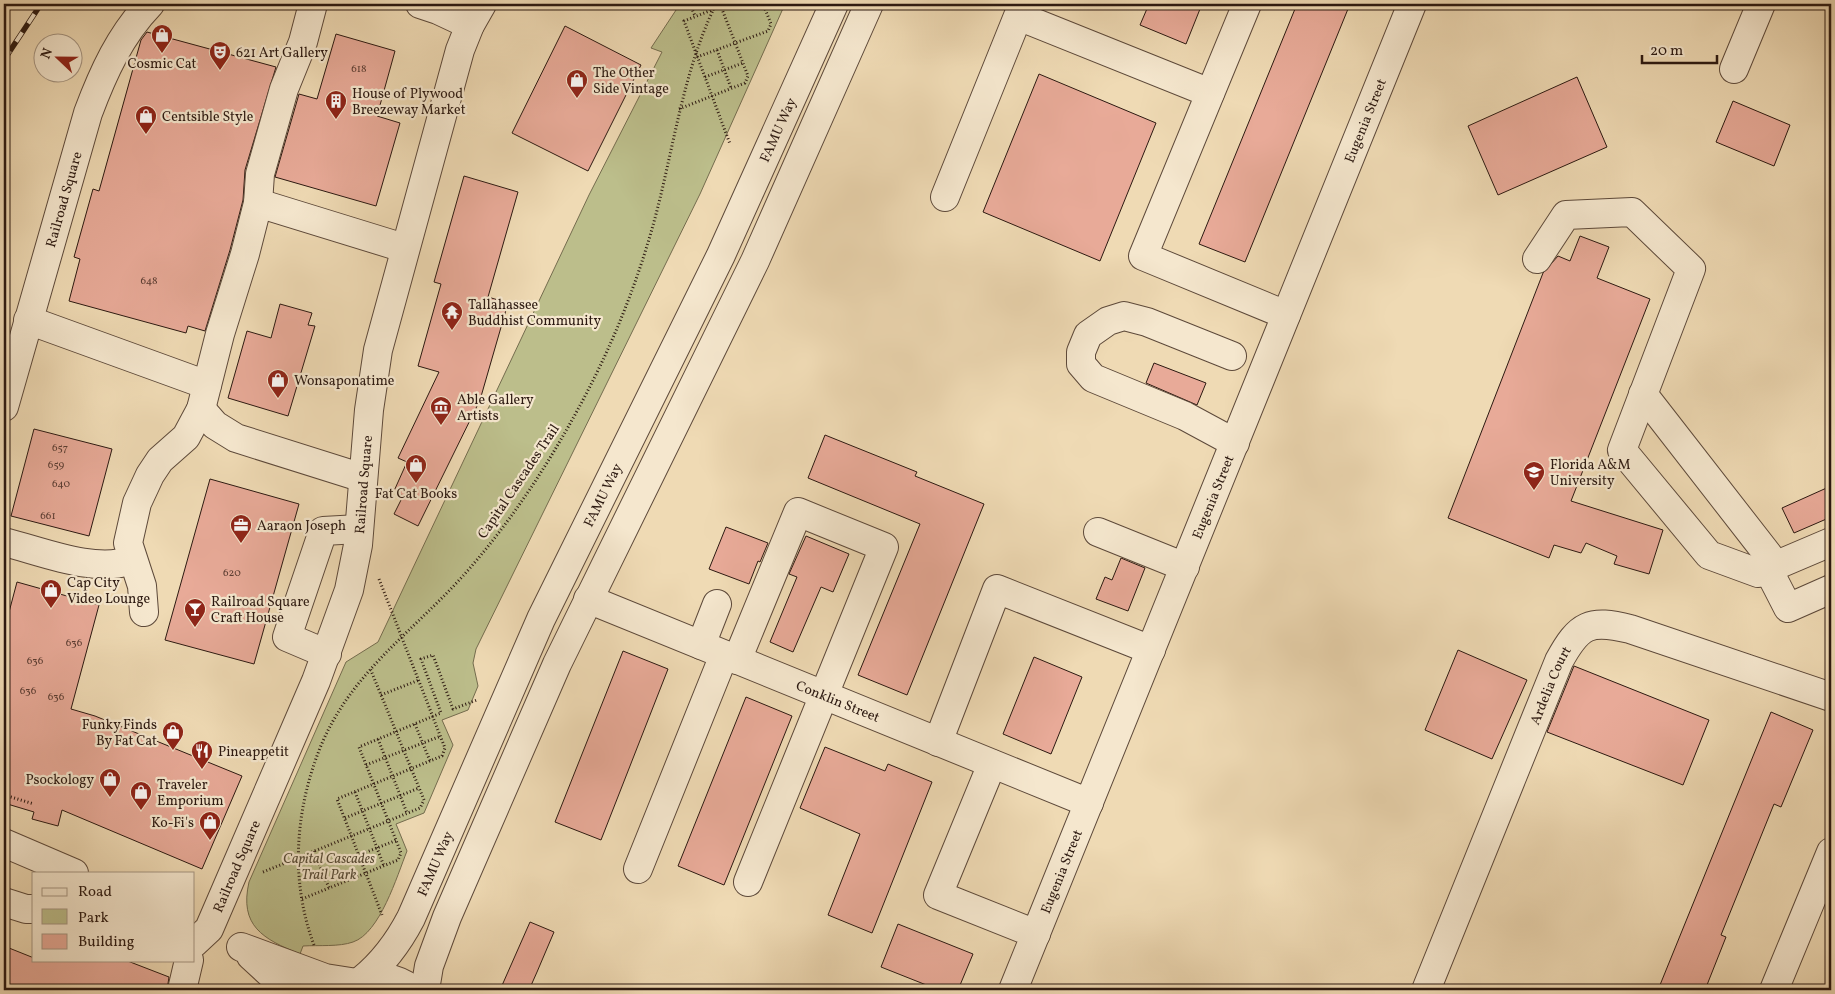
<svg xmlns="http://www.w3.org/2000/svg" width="1835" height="994" viewBox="0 0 1835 994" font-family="Vollkorn,serif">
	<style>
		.green { fill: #bcbe8b; stroke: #746c4e }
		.building { fill: #e8aa98; stroke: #2c1911 }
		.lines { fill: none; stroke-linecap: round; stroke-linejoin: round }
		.minor-casing { stroke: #5d493a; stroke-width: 30 }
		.path { stroke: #2c1911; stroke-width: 3; stroke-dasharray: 1 2.5; stroke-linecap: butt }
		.minor { stroke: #f5e7ce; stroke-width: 28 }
		.rail-casing { stroke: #2c1911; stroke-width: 5.5 }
		.rail { stroke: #f5e7ce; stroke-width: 4; stroke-dasharray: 11; stroke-linecap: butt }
		.labels { text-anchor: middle; stroke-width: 4.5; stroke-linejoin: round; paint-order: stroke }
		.number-label { font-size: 11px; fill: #5b3d33 }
		.poi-label { font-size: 14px; fill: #2c1911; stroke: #f5e7ce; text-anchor: start }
		.street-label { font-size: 14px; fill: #2c1911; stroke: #f5e7ce }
		.park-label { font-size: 14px; font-style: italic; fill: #574b36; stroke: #f5e7ce }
	</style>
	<rect width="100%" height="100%" fill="#efdab4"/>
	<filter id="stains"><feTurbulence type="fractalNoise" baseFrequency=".004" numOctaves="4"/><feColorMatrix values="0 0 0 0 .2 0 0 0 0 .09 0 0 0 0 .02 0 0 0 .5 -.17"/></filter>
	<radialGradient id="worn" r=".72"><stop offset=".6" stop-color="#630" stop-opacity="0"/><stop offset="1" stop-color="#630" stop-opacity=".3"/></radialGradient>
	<path class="green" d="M680,4h105l-85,190 -224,455 -3,14 5,23 -10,24 -26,10 11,25 -29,68 -28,11 11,27c-10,25 -27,82 -54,91 -14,5 -34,3 -50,4l-3,8c-37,-15 -61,-28 -51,-72l97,-220 32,-20 211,-447 73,-143 -11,-4z"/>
	<path class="building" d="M1149,4h53l-16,40 -46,-19z
		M1297,4h53l-105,258 -46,-18z
		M565,26l76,39 -53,106 -76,-38z
		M147,32l129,35 -31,103 -2,30 -13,50 -25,81 -17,-5 -2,7 -117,-32 11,-42 -6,-2 19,-68 6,2 42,-151z
		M336,34l59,17 -18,65 23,7 -24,83 -101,-29 24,-83 18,5z
		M1039,74l117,49 -56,138 -117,-49z
		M1577,77l30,70 -109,48 -30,-69z
		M1733,101l57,24 -16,41 -58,-24z
		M464,176l54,16 -30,105 20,6 -28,97 -62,126 -24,-12 9,-18 -9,-5 13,-29 -9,-4 41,-86 -21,-6 23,-82 -7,-2z
		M1580,236l29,11 -12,31 53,21 -79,202 92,29 -14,44 -35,-10 3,-8 -31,-13 -5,10 -27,-8 -5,13 -101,-40 95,-245 15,-17 12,5z
		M280,304l32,9 -4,12 7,1 -27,90 -60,-18 19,-67 24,7z
		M1154,363l52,20 -9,22 -51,-22z
		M34,429l78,20 -23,87 -78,-20z
		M825,435l92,37 -2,4 69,28 -77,191 -49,-20 62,-151 -112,-46z
		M210,479l89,25 -45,160 -89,-24z
		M1831,486v31l-37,16 -12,-25z
		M726,527l42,16 -8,19 -2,-1 -9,23 -40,-15z
		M806,536l43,18 -16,38 -12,-5 -28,65 -23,-10 27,-65 -8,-3z
		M1121,558l24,10 -17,43 -32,-12 9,-22 7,3z
		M17,582l82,23 -28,104 24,7 147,60 -40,93 -140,-59 -4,16 -26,-7 2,-7 -30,-9v-172z
		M1458,650l69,30 -35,79 -67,-29z
		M623,651l45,18 -67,171 -46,-18z
		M1034,657l48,20 -31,77 -48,-20z
		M1574,666l135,54 -26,65 -136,-53z
		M746,697l46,19 -68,169 -46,-19z
		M1771,712l42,18 -32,77 -7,-3 -53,131 5,2 -21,53h-31l-14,-5z
		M825,747l60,24 3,-7 44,18 -60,151 -44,-18 32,-81 -60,-26z
		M530,922l24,10 -17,40 -8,18h-29z
		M898,924l75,30 -15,36h-19l-58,-23z
		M4,946l30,12v2h91l44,17 -2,13h-163z"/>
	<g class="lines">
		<g class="minor-casing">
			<g id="minor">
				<path d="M420,4l18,6 32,15"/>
				<path d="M1247,4l-104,252 143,59"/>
				<path d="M1734,69l27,-65"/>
				<path d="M945,197l73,-181 192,77"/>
				<path d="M258,203l146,45"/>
				<path d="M1537,259l29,-44 66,-3 59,57 -69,181 87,105 49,18 73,-31"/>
				<path d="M28,320l179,65"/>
				<path d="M1232,356l-85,-34 -23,-6 -16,5 -20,14 -7,17v12l12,14 92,38 50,27"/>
				<path d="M1643,394l133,171"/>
				<path id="s1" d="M4,407l84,-294c15,-40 32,-78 62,-109"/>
				<path d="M201,409l14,16 21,13 127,40"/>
				<path d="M1098,532l87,35"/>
				<path d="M4,542c37,9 91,32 128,18"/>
				<path d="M1768,569l20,39 43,-19"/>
				<path id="s2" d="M588,599l501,204"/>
				<path d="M144,612l-2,-26 -14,-43 9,-40 13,-28 10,-15 26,-23 15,-28 19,-75 25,-80 13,-51 2,-29 24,-85 19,-47 10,-38"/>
				<path d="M701,645l16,-41"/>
				<path d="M327,654l-40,-17 36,-106 36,-2"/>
				<path d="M737,660l61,-148 86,35 -136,335"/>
				<path d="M938,742l59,-153 154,61"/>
				<path d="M992,764l-54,131 98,39"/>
				<path d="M4,843l70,30"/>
				<path d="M638,869l86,-214"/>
				<path d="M4,902l22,7h8"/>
				<path id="s3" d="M194,943l15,-14 107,-248 33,-91 9,-45 11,-135 9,-60 82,-300 10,-25 12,-21"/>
				<path d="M241,947l84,31 32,5"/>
				<path d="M251,956l37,34"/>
				<path id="s4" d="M362,980c21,-17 36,-37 49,-62l130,-299 180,-364 113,-251"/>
				<path d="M356,983c20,-9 40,-6 57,7"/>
				<path d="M182,990l7,-30"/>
				<path d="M425,990l4,-24 18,-49 110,-253 198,-403 114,-257"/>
				<path id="s5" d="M1013,990l399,-986"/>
				<path id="s6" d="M1426,990l133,-329c20,-37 31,-42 71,-32l201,68"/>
				<path d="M1774,990l57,-138"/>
			</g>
		</g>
		<path class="path" d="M690,4l5,12
			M727,4l-43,17 46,123
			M717,50l14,38
			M697,57l71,-26 3,-7 -8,-20
			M705,77l38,-14
			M679,109l66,-26 3,-7 -28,-72
			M379,579l66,169 -3,8 -105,43 45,116
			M381,695l38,-15
			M415,724l15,37
			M378,739l29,74
			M366,765l75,-29
			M355,792l29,74
			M4,795l30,9
			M345,818l74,-30
			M314,851l15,37
			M359,855l38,-15
			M263,872l157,-64 4,-8 -54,-132
			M302,899l96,-39 3,-7 -42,-106 82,-34 -20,-54 12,-4 20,54 24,-9
			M314,945c-24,-64 -19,-134 6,-197 30,-74 90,-114 142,-171 45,-50 83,-107 115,-166 33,-60 60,-126 78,-193 19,-71 28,-147 61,-214"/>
		<use href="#minor" class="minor"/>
		<g class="rail-casing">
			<path id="rail" d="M4,60l37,-56"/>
		</g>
		<use href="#rail" class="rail"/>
	</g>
	<defs>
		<g id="shop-pin" transform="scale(1.125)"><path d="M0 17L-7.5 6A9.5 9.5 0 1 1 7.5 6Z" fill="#8f2418" stroke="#f5e7ce"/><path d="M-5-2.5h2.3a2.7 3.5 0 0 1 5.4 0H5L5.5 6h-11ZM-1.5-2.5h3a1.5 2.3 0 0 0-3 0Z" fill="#fff"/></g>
		<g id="theatre-pin" transform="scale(1.125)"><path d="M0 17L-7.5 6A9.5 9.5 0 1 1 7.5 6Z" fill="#8f2418" stroke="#f5e7ce"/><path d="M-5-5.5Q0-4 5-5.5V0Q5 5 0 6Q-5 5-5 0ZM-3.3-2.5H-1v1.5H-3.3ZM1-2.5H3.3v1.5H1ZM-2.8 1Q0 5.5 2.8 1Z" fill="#fff"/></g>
		<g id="building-pin" transform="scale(1.125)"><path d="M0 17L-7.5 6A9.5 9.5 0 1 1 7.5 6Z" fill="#8f2418" stroke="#f5e7ce"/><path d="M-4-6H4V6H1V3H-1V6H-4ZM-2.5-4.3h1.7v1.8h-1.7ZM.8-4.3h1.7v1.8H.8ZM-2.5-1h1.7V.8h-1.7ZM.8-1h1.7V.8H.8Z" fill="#fff"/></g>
		<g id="temple-pin" transform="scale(1.125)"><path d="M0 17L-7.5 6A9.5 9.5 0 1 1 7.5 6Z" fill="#8f2418" stroke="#f5e7ce"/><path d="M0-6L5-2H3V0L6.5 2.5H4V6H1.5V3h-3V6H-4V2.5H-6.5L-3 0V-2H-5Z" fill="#fff"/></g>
		<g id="museum-pin" transform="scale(1.125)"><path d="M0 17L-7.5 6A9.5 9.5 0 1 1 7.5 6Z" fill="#8f2418" stroke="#f5e7ce"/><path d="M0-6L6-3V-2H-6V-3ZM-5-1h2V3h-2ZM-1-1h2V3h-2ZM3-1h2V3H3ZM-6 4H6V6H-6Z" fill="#fff"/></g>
		<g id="university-pin" transform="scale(1.125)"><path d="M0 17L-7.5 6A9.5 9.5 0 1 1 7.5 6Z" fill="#8f2418" stroke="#f5e7ce"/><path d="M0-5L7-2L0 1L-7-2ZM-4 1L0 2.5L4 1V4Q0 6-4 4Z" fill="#fff"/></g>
		<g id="office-pin" transform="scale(1.125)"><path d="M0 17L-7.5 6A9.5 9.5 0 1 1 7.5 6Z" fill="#8f2418" stroke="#f5e7ce"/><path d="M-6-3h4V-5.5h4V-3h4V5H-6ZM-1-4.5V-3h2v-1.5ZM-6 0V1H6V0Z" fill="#fff"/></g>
		<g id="bar-pin" transform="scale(1.125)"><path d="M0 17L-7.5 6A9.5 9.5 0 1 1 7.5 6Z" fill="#8f2418" stroke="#f5e7ce"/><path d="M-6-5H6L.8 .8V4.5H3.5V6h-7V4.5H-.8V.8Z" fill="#fff"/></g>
		<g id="restaurant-pin" transform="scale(1.125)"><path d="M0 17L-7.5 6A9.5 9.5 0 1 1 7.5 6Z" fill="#8f2418" stroke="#f5e7ce"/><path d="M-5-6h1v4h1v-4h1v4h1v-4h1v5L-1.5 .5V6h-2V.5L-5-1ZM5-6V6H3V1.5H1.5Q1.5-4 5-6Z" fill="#fff"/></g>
	</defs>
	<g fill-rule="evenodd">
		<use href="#shop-pin" x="162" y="35"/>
		<use href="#theatre-pin" x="220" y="52"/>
		<use href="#shop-pin" x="577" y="80"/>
		<use href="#building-pin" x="336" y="101"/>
		<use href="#shop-pin" x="146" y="116"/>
		<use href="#temple-pin" x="452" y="312"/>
		<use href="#shop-pin" x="278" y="380"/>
		<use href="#museum-pin" x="441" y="407"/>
		<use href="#shop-pin" x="416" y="465"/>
		<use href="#university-pin" x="1534" y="472"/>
		<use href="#office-pin" x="241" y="525"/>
		<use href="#shop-pin" x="51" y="590"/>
		<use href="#bar-pin" x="195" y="609"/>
		<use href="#shop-pin" x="173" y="732"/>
		<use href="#restaurant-pin" x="202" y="751"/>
		<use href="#shop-pin" x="110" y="779"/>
		<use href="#shop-pin" x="141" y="792"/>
		<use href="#shop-pin" x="210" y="822"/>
	</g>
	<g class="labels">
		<g class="number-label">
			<text x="359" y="72">618</text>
			<text x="149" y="284">648</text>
			<text x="60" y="451">657</text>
			<text x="56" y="468">659</text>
			<text x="61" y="487">640</text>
			<text x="48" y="519">661</text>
			<text x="232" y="576">620</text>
			<text x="74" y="646">636</text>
			<text x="35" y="664">636</text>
			<text x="28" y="694">636</text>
			<text x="56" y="700">636</text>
		</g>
		<g class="poi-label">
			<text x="236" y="57">621 Art Gallery</text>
			<text x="162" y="68" text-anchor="middle">Cosmic Cat</text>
			<text x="593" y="77">The Other<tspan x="593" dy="16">Side Vintage</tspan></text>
			<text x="352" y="98">House of Plywood<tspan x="352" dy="16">Breezeway Market</tspan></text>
			<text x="162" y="121">Centsible Style</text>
			<text x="468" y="309">Tallahassee<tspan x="468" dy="16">Buddhist Community</tspan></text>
			<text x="294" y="385">Wonsaponatime</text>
			<text x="457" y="404">Able Gallery<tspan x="457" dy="16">Artists</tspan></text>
			<text x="1550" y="469">Florida A&amp;M<tspan x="1550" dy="16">University</tspan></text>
			<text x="416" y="498" text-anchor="middle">Fat Cat Books</text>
			<text x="257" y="530">Aaraon Joseph</text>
			<text x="67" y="587">Cap City<tspan x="67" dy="16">Video Lounge</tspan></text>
			<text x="211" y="606">Railroad Square<tspan x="211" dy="16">Craft House</tspan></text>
			<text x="157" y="729" text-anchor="end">Funky Finds<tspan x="157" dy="16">By Fat Cat</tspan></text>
			<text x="218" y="756">Pineappetit</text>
			<text x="94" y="784" text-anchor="end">Psockology</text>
			<text x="157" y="789">Traveler<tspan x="157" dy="16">Emporium</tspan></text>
			<text x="194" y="827" text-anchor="end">Ko-Fi's</text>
		</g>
		<g class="street-label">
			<text dy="5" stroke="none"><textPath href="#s5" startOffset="938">Eugenia Street</textPath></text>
			<text dy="5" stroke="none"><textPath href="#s4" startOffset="949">FAMU Way</textPath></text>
			<text dy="5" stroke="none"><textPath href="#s1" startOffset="216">Railroad Square</textPath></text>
			<text transform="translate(518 481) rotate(-56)" y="5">Capital Cascades Trail</text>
			<text dy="5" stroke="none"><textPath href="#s3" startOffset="494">Railroad Square</textPath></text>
			<text dy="5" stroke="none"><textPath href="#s4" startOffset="544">FAMU Way</textPath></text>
			<text dy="5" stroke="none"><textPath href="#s5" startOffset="532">Eugenia Street</textPath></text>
			<text dy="5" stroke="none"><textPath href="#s6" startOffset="329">Ardelia Court</textPath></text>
			<text dy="5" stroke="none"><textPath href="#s2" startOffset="270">Conklin Street</textPath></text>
			<text dy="5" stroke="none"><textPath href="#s4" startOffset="139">FAMU Way</textPath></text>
			<text dy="5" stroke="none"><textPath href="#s3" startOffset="89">Railroad Square</textPath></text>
			<text dy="5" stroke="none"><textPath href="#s5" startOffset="128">Eugenia Street</textPath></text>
		</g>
		<g class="park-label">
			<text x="329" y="863">Capital Cascades<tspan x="329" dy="16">Trail Park</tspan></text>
		</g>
	</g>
	<rect width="1835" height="994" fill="none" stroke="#efdab4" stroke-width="20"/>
	<rect x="5" y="5" width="1825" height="984" fill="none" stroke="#2c1911" stroke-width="2.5"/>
	<rect x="10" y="10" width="1815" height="974" fill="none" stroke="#2c1911"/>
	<rect x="32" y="872" width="162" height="90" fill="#f5e7ce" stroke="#a59582"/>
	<rect x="42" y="888" width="25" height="8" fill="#f5e7ce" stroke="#a59582"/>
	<text x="78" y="896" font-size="15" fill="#2c1911">Road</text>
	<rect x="42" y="909" width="25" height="15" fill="#bcbe8b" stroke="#a59582"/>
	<text x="78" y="922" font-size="15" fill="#2c1911">Park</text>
	<rect x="42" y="934" width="25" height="15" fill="#e8aa98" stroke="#a59582"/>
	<text x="78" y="946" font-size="15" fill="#2c1911">Building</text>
	<g transform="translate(58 58) rotate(292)"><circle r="24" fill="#f5e7ce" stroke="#a59582"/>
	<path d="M0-4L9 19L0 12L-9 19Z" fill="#8f2418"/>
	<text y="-8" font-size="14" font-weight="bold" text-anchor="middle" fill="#2c1911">N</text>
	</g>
	<path d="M1642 55v8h75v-8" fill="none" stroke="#2c1911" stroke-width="2.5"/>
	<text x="1650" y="55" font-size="15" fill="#2c1911" stroke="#f5e7ce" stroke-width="4" paint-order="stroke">20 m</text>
	<rect width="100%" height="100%" filter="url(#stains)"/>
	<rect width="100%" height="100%" fill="url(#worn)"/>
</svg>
